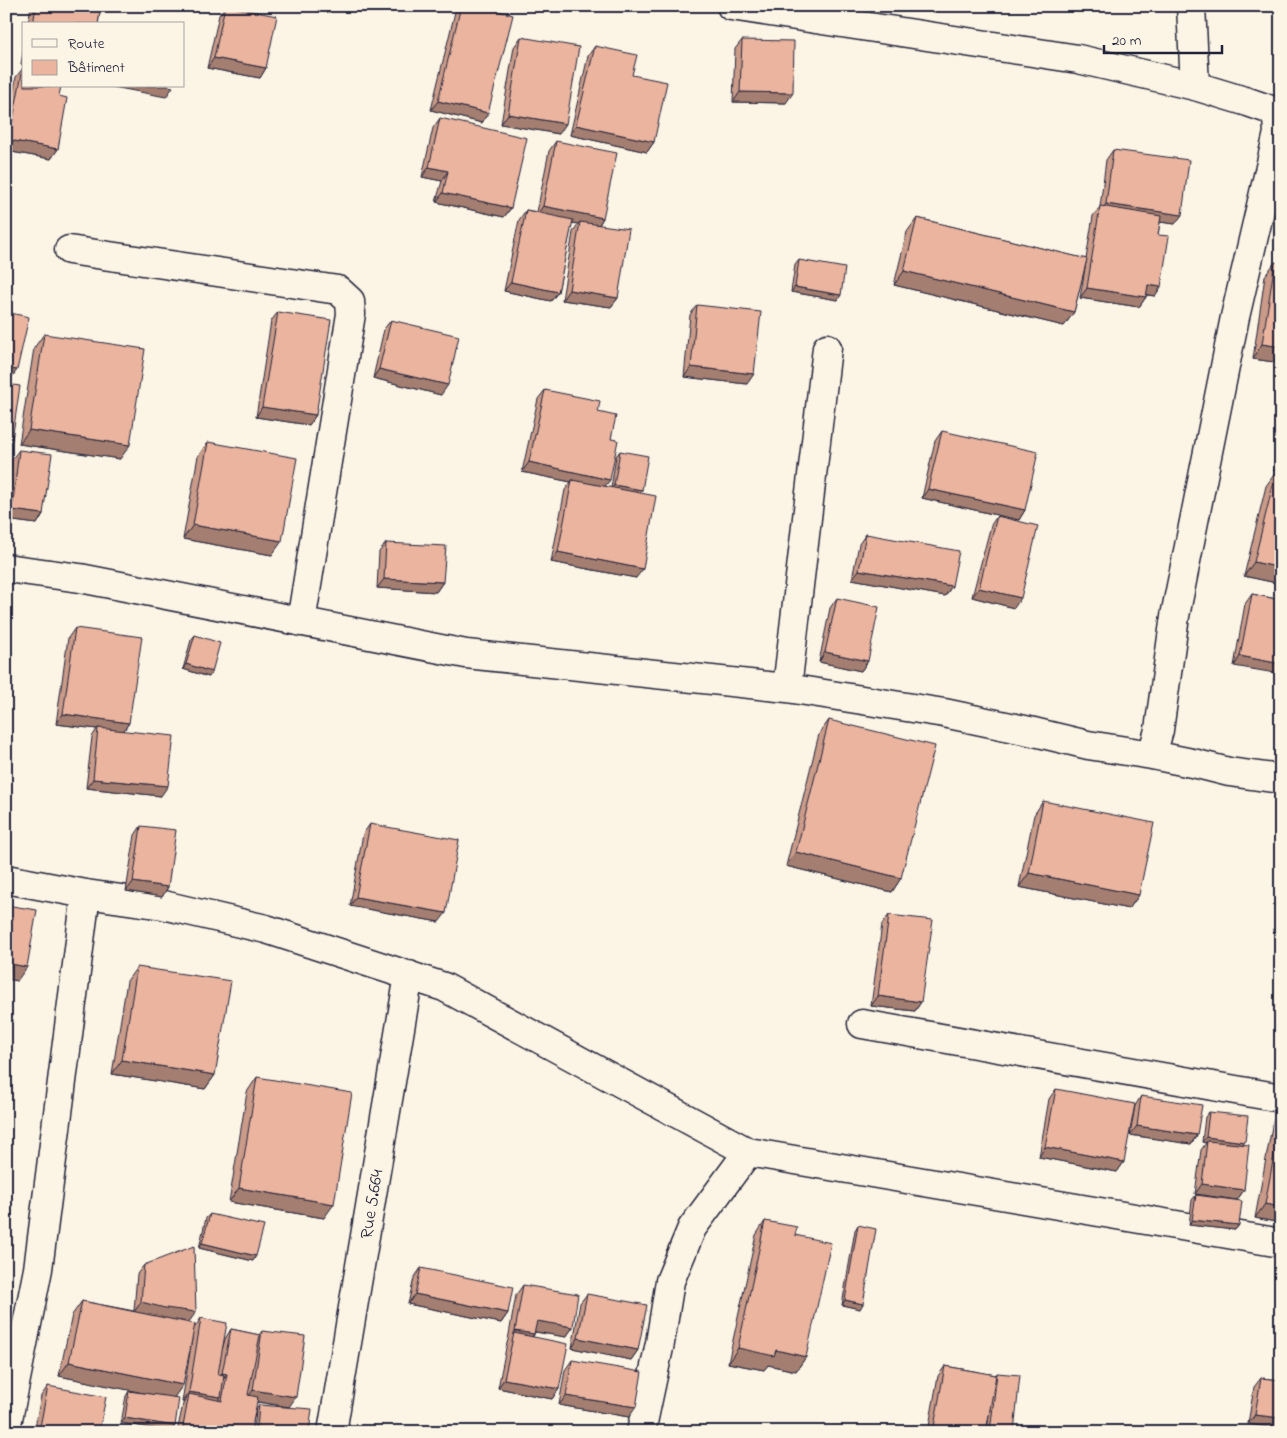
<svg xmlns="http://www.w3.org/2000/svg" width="1287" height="1438" viewBox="0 0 1287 1438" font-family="'Indie Flower',sans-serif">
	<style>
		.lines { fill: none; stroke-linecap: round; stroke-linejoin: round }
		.street-casing { stroke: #22223b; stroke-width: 31 }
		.street { stroke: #fcf5e5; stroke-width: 28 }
		.wall { fill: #c99b88; stroke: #22223b }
		.shaded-wall { fill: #a47e6f; stroke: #22223b }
		.building { fill: #eab49e; stroke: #22223b }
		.labels { text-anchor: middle; stroke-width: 4; stroke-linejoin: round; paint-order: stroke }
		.street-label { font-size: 18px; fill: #22223b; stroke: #fcf5e5 }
	</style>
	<rect width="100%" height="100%" fill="#fcf5e5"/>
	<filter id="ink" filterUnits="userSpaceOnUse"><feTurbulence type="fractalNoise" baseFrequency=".02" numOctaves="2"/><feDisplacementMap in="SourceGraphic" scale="10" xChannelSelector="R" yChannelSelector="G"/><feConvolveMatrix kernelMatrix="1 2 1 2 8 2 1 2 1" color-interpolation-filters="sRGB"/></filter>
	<g filter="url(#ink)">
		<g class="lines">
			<g class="street-casing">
				<path id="street" d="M731,6l347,53 117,27 53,16 23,8 6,9 1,14 -43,184 -60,299 -16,114 -7,25
					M1191,6l4,80
					M69,250l269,40 12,11 1,13 -50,308
					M6,568l74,10 386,76 321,34 157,25 90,19 54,13 64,10 45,9 32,8 52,7
					M787,688l40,-340
					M6,879l80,15 77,11 103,24 178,58 304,165 533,91
					M862,1024l419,74
					M6,1429l32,-160 48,-375
					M332,1432l77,-457
					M641,1432l19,-89 10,-62 22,-53 56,-76"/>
			</g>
			<use href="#street" class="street"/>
		</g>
		<path class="wall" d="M31,6h70l-3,18h-70z
			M225,6l41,62 -6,10 -53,-10 12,-53z
			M459,6h21l8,107 -6,10 -51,-13 24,-98z
			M521,37l38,97 -58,-10 13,-77z
			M742,40l44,63 -53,-1 2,-53z
			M595,46l37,29 22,67 -7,10 -77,-17 18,-79z
			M24,47v18l-3,-1z
			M23,68l36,28 -1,53 -7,10 -45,-8v-20l10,-54z
			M440,118l71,90 -7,9 -68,-15 6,-21 -20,-4 11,-49z
			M556,141l47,77 -4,7 19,73 -7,9 -49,-7 11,-68 5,-8 -6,-1 -14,69 -7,9 -47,-10 15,-71 7,-10 11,2 12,-61z
			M1113,150l62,74 -15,-2 -2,13 -3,61 -8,-1 -1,2 -7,10 -59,-9 6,-36 -12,50 -10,14 -170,-41 13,-53 10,-14 169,41 7,-43 7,-9 6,-47z
			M799,260l39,40 -47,-8 4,-27z
			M1275,262l6,101 -28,-4 12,-83z
			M697,305l50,79 -63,-7 6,-62z
			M278,312l38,103 -7,10 -53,-8 15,-96z
			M391,320l50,75 -68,-17 11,-49z
			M44,334l76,125 -101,-15 15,-96z
			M545,390l53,22 13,27 -6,47 6,2 5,-32 4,-5 22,39 -2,3 -4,85 -85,-16 14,-72 6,-8 -49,-10 16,-73z
			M942,431l83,79 -6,10 -97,-22 13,-57z
			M1281,433v39l-7,-1z
			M208,442l64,113 -89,-16 15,-83z
			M19,450l24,64 -6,10 -31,-4v-12l6,-49z
			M1276,472l5,1v111l-37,-8 22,-90z
			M997,516l17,92 -42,-11 19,-72z
			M866,534l86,52 -7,10 -93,-17 7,-35z
			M386,543l57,39 -7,10 -59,-4 2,-36z
			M1252,594l29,6 -47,66 11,-62z
			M837,598l31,63 -7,10 -42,-9 11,-54z
			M75,628l54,95 -5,7 37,66 -75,-8 6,-51 5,-8 -41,-5 12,-86z
			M195,635l14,42 -26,-8 8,-29z
			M829,720l72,158 -9,14 -106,-26 33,-132z
			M1043,801l96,94 -10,14 -110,-22 15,-72z
			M370,824l69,98 -89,-16 13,-72z
			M141,826l27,61 -6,10 -36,-6 9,-56z
			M889,915l32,87 -6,9 -44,-5 11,-82z
			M137,967l78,108 -10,14 -93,-15 15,-93z
			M257,1077l67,141 -95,-16 18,-110z
			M1056,1089l68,73 -7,10 -78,-15 10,-58z
			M1141,1096l56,39 -6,9 -61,-9 5,-29z
			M1281,1110v113l-26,-5 18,-97z
			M1209,1112l33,33 2,45 -7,10 -42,-6 6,-44 5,-7 -4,-1 3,-25z
			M1196,1195l43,30 -4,5 -46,-5 3,-25z
			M210,1214l43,47 -54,-13 7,-30z
			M765,1221l30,14 11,122 -10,14 -28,-6 -4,5 -36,-7 28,-128z
			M858,1225l2,84 -18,-4 13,-75z
			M144,1265l45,57 -8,-1 14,6 6,-9 21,32 3,-11 6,-10 28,6 3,-4 27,76 -32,-5 -6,30h-74l6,-28 1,-2h-2l10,-63 -18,58 1,29 -4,5 -50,-8 5,-27 3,-5 11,1 -81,-16 13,-61 10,-14 52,10 3,-37z
			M421,1268l87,45 -7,10 -93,-19 6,-26z
			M523,1285l50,42 -7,10 -31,-5 -2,5 26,52 -7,10 -54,-11 9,-45 1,-3 8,-45z
			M587,1294l51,56 -7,10 -59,-12 8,-45z
			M572,1360l57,57 -70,-12 6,-35z
			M945,1366l51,9 1,-2 17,59h-27l3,-26 -4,26h-58l10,-56z
			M1261,1378l20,2 -33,44 6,-37z
			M48,1386l51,46h-65l7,-36z
			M259,1405l50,27h-55l2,-22z"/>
		<path class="shaded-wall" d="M214,58l52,10 -6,10 -53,-10z
			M108,86h61l4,1 -7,10z
			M740,92l53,1 -7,10 -53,-1z
			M438,101l50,12 -6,10 -51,-13z
			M508,114l58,10 -7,10 -58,-10z
			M576,125l78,17 -7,10 -77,-17z
			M9,140l49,9 -7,10 -45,-8v-6z
			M429,167l19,4 -6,10 -20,-4z
			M443,193l68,15 -7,9 -68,-15z
			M1106,204l76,11 -7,9 -76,-10z
			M543,206l60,12 -6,10 -17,-6 -2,2 -42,-8z
			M904,271l170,41 -10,14 -170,-41z
			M511,282l47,10 -7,9 -47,-10z
			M1148,285l13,2 -6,9 -13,-2z
			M795,287l46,8 -3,5 -47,-8z
			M1087,288l59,9 -7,10 -59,-9z
			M569,290l49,8 -7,9 -49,-7z
			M1262,344l19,3v16l-28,-4z
			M691,367l63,7 -7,10 -63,-7z
			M6,368l11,2 -7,10 -4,-1z
			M379,369l69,16 -7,10 -68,-17z
			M262,407l54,8 -7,10 -53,-8z
			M29,430l101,15 -10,14 -101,-15z
			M6,439l6,1 -6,8z
			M1281,461v11l-7,-1z
			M529,462l81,18 -7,9 -31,-9 -1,2 -49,-10z
			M614,485l28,5 -4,5 -27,-5z
			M928,489l97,21 -6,10 -97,-22z
			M12,510l31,4 -6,10 -31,-4v-2z
			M193,525l89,16 -10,14 -89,-16z
			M558,552l85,17 -7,9 -85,-16z
			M1254,562l27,6v16l-37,-8z
			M859,570l93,16 -7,10 -93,-17z
			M384,579l59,3 -7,10 -59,-4z
			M979,588l42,10 -7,10 -42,-11z
			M825,652l43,9 -7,10 -42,-9z
			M1240,656l41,8v10l-47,-8z
			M186,664l26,8 -3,5 -26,-8z
			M63,714l66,9 -7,10 -24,-5 -1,1 -41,-5z
			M93,779l75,7 -7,10 -75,-8z
			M796,852l105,26 -9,14 -106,-26z
			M1029,873l110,22 -10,14 -110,-22z
			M133,882l35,5 -6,10 -36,-6z
			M356,897l90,16 -7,9 -89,-16z
			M11,964l16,3 -10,14 -11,-2z
			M878,996l43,6 -6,9 -44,-5z
			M122,1060l93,15 -10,14 -93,-15z
			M1137,1126l60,9 -6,9 -61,-9z
			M1206,1137l39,5 -4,5 -34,-6 -1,2 -4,-1z
			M1045,1147l79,15 -7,10 -78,-15z
			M1202,1184l42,6 -7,10 -42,-6z
			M239,1188l95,16 -10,14 -95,-16z
			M1265,1204l16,3v16l-26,-5z
			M1192,1220l47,5 -4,5 -46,-5z
			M202,1243l54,13 -3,5 -54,-13z
			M415,1294l93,19 -7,10 -93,-19z
			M845,1300l18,4 -3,5 -18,-4z
			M141,1302l55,10 -7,10 -31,-4 -24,-6z
			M537,1321l36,6 -7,10 -36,-6z
			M515,1331l19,3 -6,10 -14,-11z
			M578,1338l60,12 -7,10 -59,-12z
			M738,1348l38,2 30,7 -10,14 -28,-6 -4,5 -36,-7z
			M69,1362l114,23 -10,14 -114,-23z
			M222,1373l5,1 -6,9 -6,-1z
			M504,1379l55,10 -7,10 -54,-11z
			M253,1390l43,7 -7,10 -43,-7z
			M189,1392l32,5 -7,10 -25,-13 -5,8h-2z
			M566,1396l70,11 -7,10 -70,-12z
			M1255,1415l26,3v11l-33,-5z
			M125,1418l50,8 -4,5 -50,-8z
			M257,1429l30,3h-32z"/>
		<path class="building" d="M36,6h65l-3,18h-65z
			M225,6l52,10 -11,52 -52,-10z
			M461,6h19l33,9 -25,98 -50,-12z
			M521,37l58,10 -13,77 -58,-10z
			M742,40l52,1 -1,52 -53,-1z
			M595,46l42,9 -5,20 35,7 -13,60 -78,-17z
			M23,68l1,18h37l-2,10 8,2 -9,51 -49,-9z
			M440,118l87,20 -16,70 -68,-15 5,-22 -19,-4z
			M556,141l61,12 -14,65 -60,-12z
			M1113,150l76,10 -7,55 -76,-11z
			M1100,206l61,10 -3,19 11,1 -8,51 -13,-2 -2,12 -59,-9z
			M526,210l47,10 -15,72 -47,-10z
			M917,218l170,41 -13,53 -170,-41z
			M580,222l49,7 -11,69 -49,-8z
			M799,260l46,8 -4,27 -46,-8z
			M1275,262l6,1v84l-19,-3z
			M6,265l4,1 -4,18z
			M697,305l64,7 -7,62 -63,-7z
			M6,312l23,5 -12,53 -11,-2z
			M278,312l53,8 -15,95 -54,-8z
			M391,320l68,16 -11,49 -69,-16z
			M44,334l101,15 -15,96 -101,-15z
			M6,384l14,2 -8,54 -6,-1z
			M545,390l55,11 -2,11 18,4 -5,23 7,1 -8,40 -81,-18z
			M942,431l96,21 -13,58 -97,-21z
			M208,442l89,16 -15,83 -89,-16z
			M19,450l33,4 -9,60 -31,-4z
			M620,451l28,5 -6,34 -28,-5z
			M1276,472l5,1v95l-27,-6z
			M572,480l84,16 -13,73 -85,-17z
			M997,516l41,10 -17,72 -42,-10z
			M866,534l93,17 -7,35 -93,-16z
			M386,543l60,3 -3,36 -59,-3z
			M1252,594l29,6v64l-41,-8z
			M837,598l42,9 -11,54 -43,-9z
			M75,628l67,9 -13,86 -66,-9z
			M195,635l25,8 -8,29 -26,-8z
			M829,720l106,26 -34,132 -105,-26z
			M98,728l76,8 -6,50 -75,-7z
			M1043,801l111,22 -15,72 -110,-22z
			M370,824l89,16 -13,73 -90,-16z
			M141,826l35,4 -8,57 -35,-5z
			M6,905l31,5 -10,57 -16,-3 -5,27z
			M889,915l44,5 -12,82 -43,-6z
			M137,967l94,14 -16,94 -93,-15z
			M257,1077l95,16 -18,111 -95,-16z
			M1056,1089l79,15 -11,58 -79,-15z
			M1141,1096l61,9 -5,30 -60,-9z
			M1209,1112l39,4 -3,26 -39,-5z
			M1281,1118v89l-16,-3z
			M1207,1141l42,4 -5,45 -42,-6z
			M1196,1195l46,6 -3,24 -47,-5z
			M210,1214l54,12 -8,30 -54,-13z
			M765,1221l32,6 -2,8 36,8 -25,114 -30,-7 -2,6 -36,-8z
			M858,1225l18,4 -13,75 -18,-4z
			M194,1246l2,66 -31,-4 -24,-6 3,-37z
			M421,1268l92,19 -5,26 -93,-19z
			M523,1285l55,9 -5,33 -36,-6 -3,13 -19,-3z
			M587,1294l60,11 -9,45 -60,-12z
			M82,1301l113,23 -12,61 -114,-23z
			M201,1318l26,5 -9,51 6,1 -3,22 -32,-5z
			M231,1329l29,6 -12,60 10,2 -7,35h-69l7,-38 33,7 5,-27 -5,-1z
			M262,1331l43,5 -9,61 -43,-7z
			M514,1333l54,11 -9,45 -55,-10z
			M572,1360l70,12 -6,35 -70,-11z
			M945,1366l51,9 -10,57h-53z
			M997,1373l23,2 -6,57h-24z
			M1261,1378l20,2v38l-26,-3z
			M48,1386l58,11 -7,35h-60z
			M129,1391l50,7 -4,28 -50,-8z
			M259,1405l53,4 -3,23h-22l-30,-3z
			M873,1428l11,4h-12z
			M491,1429l18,3h-18z
			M160,1430l9,2h-9z"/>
	</g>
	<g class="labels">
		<g class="street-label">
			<text transform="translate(371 1204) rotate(-81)" y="6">Rue 5.664</text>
		</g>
	</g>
	<rect width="1287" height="1438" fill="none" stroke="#fcf5e5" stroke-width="25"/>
	<rect x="12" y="12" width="1262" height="1413" fill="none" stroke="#22223b" stroke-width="2" filter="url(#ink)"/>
	<rect x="22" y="22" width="162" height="65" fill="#fcf5e5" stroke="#a5a1a1"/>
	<rect x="32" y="39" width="25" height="8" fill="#fcf5e5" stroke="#a5a1a1"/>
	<text x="68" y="48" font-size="15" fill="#22223b">Route</text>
	<rect x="32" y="60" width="25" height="15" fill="#eab49e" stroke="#a5a1a1"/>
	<text x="68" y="72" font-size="15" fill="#22223b">Bâtiment</text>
	<path d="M1104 45v8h118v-8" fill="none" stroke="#22223b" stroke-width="2.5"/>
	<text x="1112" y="45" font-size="15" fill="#22223b" stroke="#fcf5e5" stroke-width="4" paint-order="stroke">20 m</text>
</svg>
